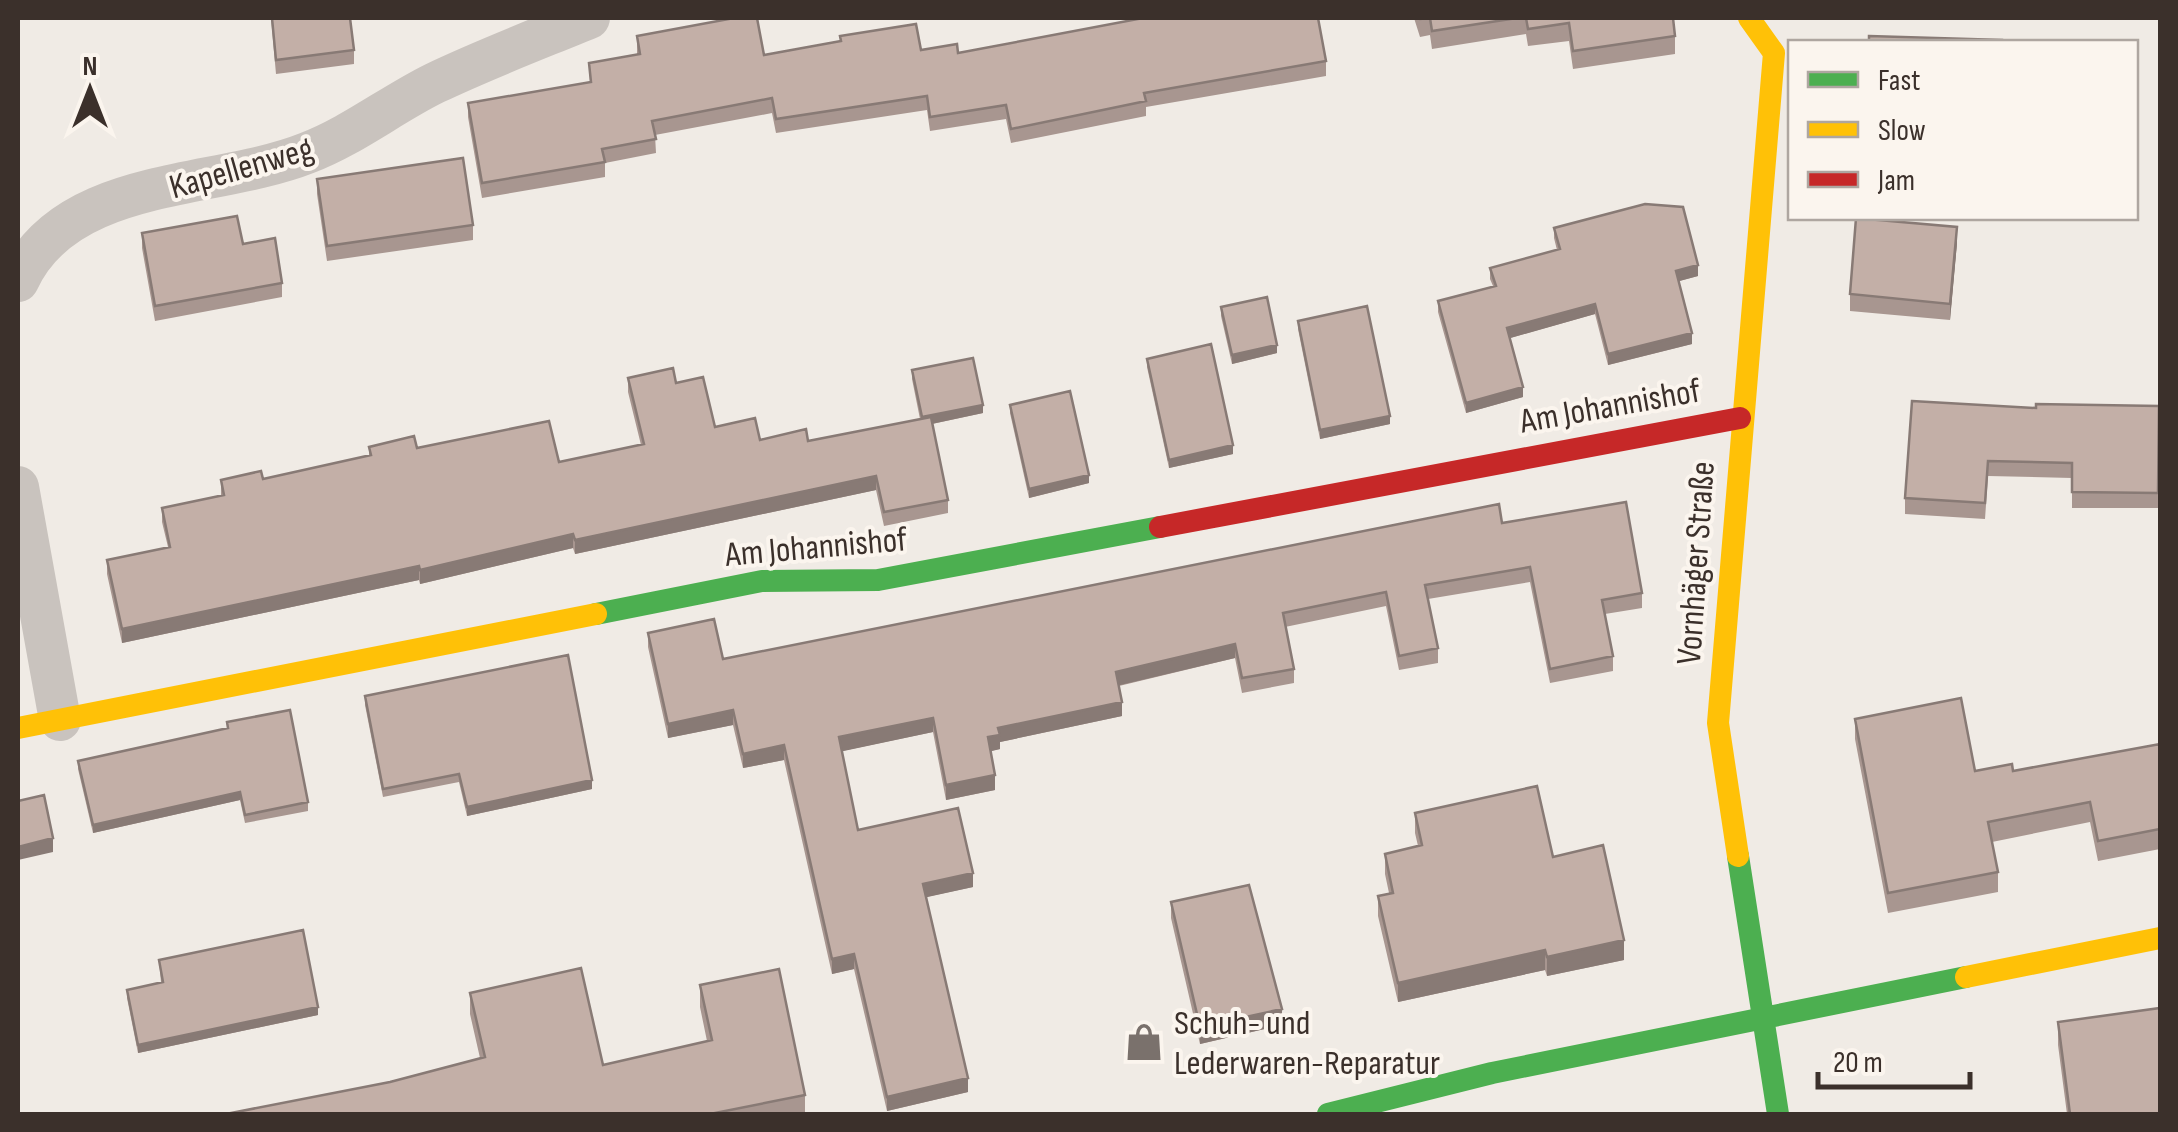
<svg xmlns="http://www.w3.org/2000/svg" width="2178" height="1132" viewBox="0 0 2178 1132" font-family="'Sofia Sans Condensed',sans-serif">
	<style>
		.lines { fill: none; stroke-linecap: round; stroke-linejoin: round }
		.street { stroke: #c9c3be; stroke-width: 42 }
		.fast { stroke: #4caf50; stroke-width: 22 }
		.slow { stroke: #ffc107; stroke-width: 22 }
		.jam { stroke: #c62828; stroke-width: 22 }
		.wall { fill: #a89690 }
		.shaded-wall { fill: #887a75 }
		.building { fill: #c3afa7; stroke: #887a75; stroke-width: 2.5 }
		.labels { text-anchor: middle; stroke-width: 8; stroke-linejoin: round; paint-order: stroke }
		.street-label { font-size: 35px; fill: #3b302b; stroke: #fbf5ee }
		.poi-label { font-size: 35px; fill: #3b302b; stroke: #fbf5ee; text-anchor: start }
	</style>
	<rect width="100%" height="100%" fill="#f0ebe5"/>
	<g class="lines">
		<path class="street" d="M18,281c48,-105 196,-91 289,-128 45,-17 85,-49 128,-70 50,-24 103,-44 154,-65
			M18,487l42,233"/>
		<path class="fast" d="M596,614l166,-33 116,-1 282,-53
			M1738,856l40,258
			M1328,1114l164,-41 474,-96"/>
		<path class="slow" d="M18,728l578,-114
			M1738,856l-20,-133 56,-670 -25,-35
			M1966,977l194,-39"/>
		<path class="jam" d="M1160,527l580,-109"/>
	</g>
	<path class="wall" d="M271,18h79l4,32v14l-78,10z
		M1414,18h259l2,18v18l-102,15 -4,-28 -41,5 -2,-12 -94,15 -2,-14 -10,2z
		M637,36l127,19 157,-5 37,3 368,8v15l-180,31v9l-135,27 -5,-24 -76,12 -3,-21 -151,23 -4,-20 -117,22 1,18 -51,10v14l-123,21 -14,-81v-14l122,-21 -1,-19 48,-8z
		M317,179l156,46v15l-146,21 -10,-67z
		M1554,228l144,48 -19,5 13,63 -84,21 -13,-51 -85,24 13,59 -57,16 -28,-101v-11l55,-15 -3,-7v-11l67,-18 -3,-12z
		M142,233l101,11 39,39v14l-127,24 -13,-73z
		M1957,243l-7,77 -100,-9v-17z
		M1221,307l56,46 -45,11 -11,-48z
		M1298,321l92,103 -70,15 -22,-110z
		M1147,359l86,95 -64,14 -22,-101z
		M912,370l71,43 -51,11 16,76v13l-64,13 -8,-36 -301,64 -2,-6 -153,36 -1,-4 -297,63 -15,-69v-14l61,-13 -6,-25v-14l59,-13v-15l42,-1 106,-23v-9l48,1 142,14 82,-17 -13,-53v-14l48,5 39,44 45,13 48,1 112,-22 -8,-40z
		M1010,405l79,78 -60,15 -19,-85z
		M2159,406l-1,102h-86v-30l-84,-2 -3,43 -80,-5v-16l131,-90z
		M1502,523l140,70v15l-37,6 8,42v15l-63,12 -20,-101 -102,17 10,49v15l-39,7 -13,-64 -101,21 9,42v14l-52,10 -7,-35 -116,28 3,30 -122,26v7l-10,2 5,39 -49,10 -13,-68 -91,19 16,79 115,57 -47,10 42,195 -81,19 -33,-142 -22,5 -48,-214 -41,8 -10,-43 -65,13 -20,-91v-14l75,26z
		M365,696l227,93 -125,27 -8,-34 -76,15 -18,-92z
		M1855,719l120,52h38l147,-27v105l-62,12 -8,-39 -98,20 6,30v20l-110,21 -33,-174z
		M227,722l81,80v9l-63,12 -5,-23 -147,33 -15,-64v-8l149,-33z
		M1415,813l138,44 71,103 -77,16 -2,-6 -147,32 -20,-86v-20l11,-3 -4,-19v-20l33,-8 -3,-13z
		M1171,902l111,123 -82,19 -29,-126z
		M159,960l159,55 -180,38 -11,-55v-8l34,-8z
		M700,985l105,110v19h-579l164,-32 90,-24 -10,-44v-21l133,72 104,-24 -7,-34z
		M2058,1022l102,92h-93l-9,-69z"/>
	<path class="shaded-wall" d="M1957,227v16l-7,77v-16z
		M1698,265v11l-22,6v-11z
		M1595,304v10l-88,25v-11z
		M1692,333v11l-84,21v-11z
		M1277,345v8l-45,11v-9z
		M1523,387v10l-57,16v-10z
		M983,405v8l-61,13v-9z
		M1390,416v8l-70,15v-9z
		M1233,445v9l-64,14v-8z
		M1089,475v8l-60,15v-9z
		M876,476v14l-301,64v-14z
		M573,534v14l-153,36v-14z
		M419,566v14l-297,63v-14z
		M1235,644v14l-119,28v-14z
		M1122,702v14l-122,26v7l-12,3v-15l10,-9z
		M733,710v15l-65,13v-14z
		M933,718v14l-94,20v-15z
		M784,745v15l-41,8v-14z
		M995,775v15l-49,10v-15z
		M592,780v9l-125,27v-9z
		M240,792v8l-147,33v-8z
		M53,838v14l-35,8v-13z
		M973,873v14l-50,11v-14z
		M1624,940v20l-77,16v-19z
		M1545,950v20l-147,32v-19z
		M854,954v15l-22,5v-15z
		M318,1007v8l-180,38v-8z
		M1282,1009v16l-82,19v-17z
		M968,1078v14l-81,19v-14z"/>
	<path class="building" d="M272,18h78l4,32 -78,10z
		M734,18h23l7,37 77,-14 -1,-5 76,-12 5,26 36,-6 1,9 185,-35h175l8,43 -182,32 2,8 -135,28 -5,-24 -76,12 -3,-21 -151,23 -4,-21 -120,23 4,18 -54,10 3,13 -123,21 -14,-80 123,-21 -2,-19 51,-9 -3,-18z
		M1419,18h98l-85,13 -2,-13 -10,1z
		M1526,18h147l2,18 -102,15 -4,-28 -41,6z
		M1869,36l133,4v2h-133z
		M463,158l10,67 -146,21 -10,-67z
		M1645,204l38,3 15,58 -22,6 16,62 -84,21 -13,-50 -88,24 16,59 -57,16 -28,-102 58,-15 -6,-18 70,-19 -6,-21z
		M237,216l6,28 32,-6 7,45 -127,23 -13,-73z
		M1856,218l101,9 -7,77 -100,-10z
		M1267,297l10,48 -45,10 -11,-48z
		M1367,306l23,110 -70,14 -22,-109z
		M1211,344l22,101 -64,15 -22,-101z
		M973,358l10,47 -61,12 -10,-47z
		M673,368l3,15 27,-6 12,50 40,-9 5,22 46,-11 2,12 123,-24 17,83 -64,12 -8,-36 -301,64 -2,-6 -153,36 -1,-4 -297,63 -15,-69 63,-13 -8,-39 62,-13 -3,-15 40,-9 2,8 108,-24 -2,-8 45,-11 3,12 132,-27 10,41 85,-18 -16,-66z
		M1070,391l19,84 -60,14 -19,-84z
		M1912,401l124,7v-4l123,2 -1,87 -86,-1v-29l-84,-2 -3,42 -80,-5z
		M1626,502l16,91 -40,7 11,56 -63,13 -20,-102 -105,18 13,63 -39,8 -13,-64 -103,21 11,56 -52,9 -7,-34 -119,28 6,30 -124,26 2,7 -12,2 7,38 -49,10 -13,-67 -94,19 19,93 100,-22 15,65 -50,11 45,194 -81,19 -33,-143 -22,5 -48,-214 -41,9 -10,-44 -65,14 -20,-91 66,-14 9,40 776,-155 3,19z
		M568,655l24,125 -125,27 -8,-33 -76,15 -18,-93z
		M1961,698l14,73 37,-7 1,7 147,-27v85l-62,12 -8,-39 -102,20 10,50 -110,21 -33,-174z
		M290,710l18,92 -63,13 -5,-23 -147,33 -15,-64 150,-33 -1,-6z
		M1537,786l16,71 50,-12 21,95 -77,17 -2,-7 -147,33 -20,-87 15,-3 -8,-39 37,-9 -7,-32z
		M44,795l9,43 -35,9v-46z
		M1249,885l33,124 -82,18 -29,-125z
		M303,930l15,77 -180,38 -11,-55 36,-8 -4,-22z
		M581,968l22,97 109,-25 -12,-55 79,-16 26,126 -95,19h-484l164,-32 95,-25 -15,-64z
		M2160,1008v106h-90l-12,-92z"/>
	<defs>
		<g id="shop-bare" transform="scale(3)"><path d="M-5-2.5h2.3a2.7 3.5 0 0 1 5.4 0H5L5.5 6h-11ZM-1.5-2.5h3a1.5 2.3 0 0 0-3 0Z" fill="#7a716c" stroke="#fbf5ee" stroke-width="2.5" paint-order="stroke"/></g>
	</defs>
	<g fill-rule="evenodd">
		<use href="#shop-bare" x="1144" y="1042"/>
	</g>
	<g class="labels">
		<g class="street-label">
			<text transform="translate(241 167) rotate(-16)" y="12">Kapellenweg</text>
			<text transform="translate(1610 405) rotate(-10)" y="12">Am Johannishof</text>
			<text transform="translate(816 546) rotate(-5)" y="12">Am Johannishof</text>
			<text transform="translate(1695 563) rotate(-86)" y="12">Vornhäger Straße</text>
		</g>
		<g class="poi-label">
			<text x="1174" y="1034">Schuh- und<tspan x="1174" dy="40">Lederwaren-Reparatur</tspan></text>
		</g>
	</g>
	<rect width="2178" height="1132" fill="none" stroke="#3b302b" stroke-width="40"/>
	<rect x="1788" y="40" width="350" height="180" fill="#fbf5ee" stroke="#aea6a0" stroke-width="2.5"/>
	<rect x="1808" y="72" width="50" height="15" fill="#4caf50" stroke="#aea6a0" stroke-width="2.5"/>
	<text x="1878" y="90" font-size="30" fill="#3b302b">Fast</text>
	<rect x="1808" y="122" width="50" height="15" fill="#ffc107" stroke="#aea6a0" stroke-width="2.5"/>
	<text x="1878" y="140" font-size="30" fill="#3b302b">Slow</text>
	<rect x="1808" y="172" width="50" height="15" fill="#c62828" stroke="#aea6a0" stroke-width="2.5"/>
	<text x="1878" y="190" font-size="30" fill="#3b302b">Jam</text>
	<g transform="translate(90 90)" stroke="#fbf5ee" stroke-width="8" paint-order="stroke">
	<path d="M0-8L18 38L0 25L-18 38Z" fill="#3b302b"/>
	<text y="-15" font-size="28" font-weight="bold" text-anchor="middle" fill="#3b302b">N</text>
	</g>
	<path d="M1818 1072v15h152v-15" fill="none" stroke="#3b302b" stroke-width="5"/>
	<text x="1833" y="1072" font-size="30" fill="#3b302b" stroke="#fbf5ee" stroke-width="8" paint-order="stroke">20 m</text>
</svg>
